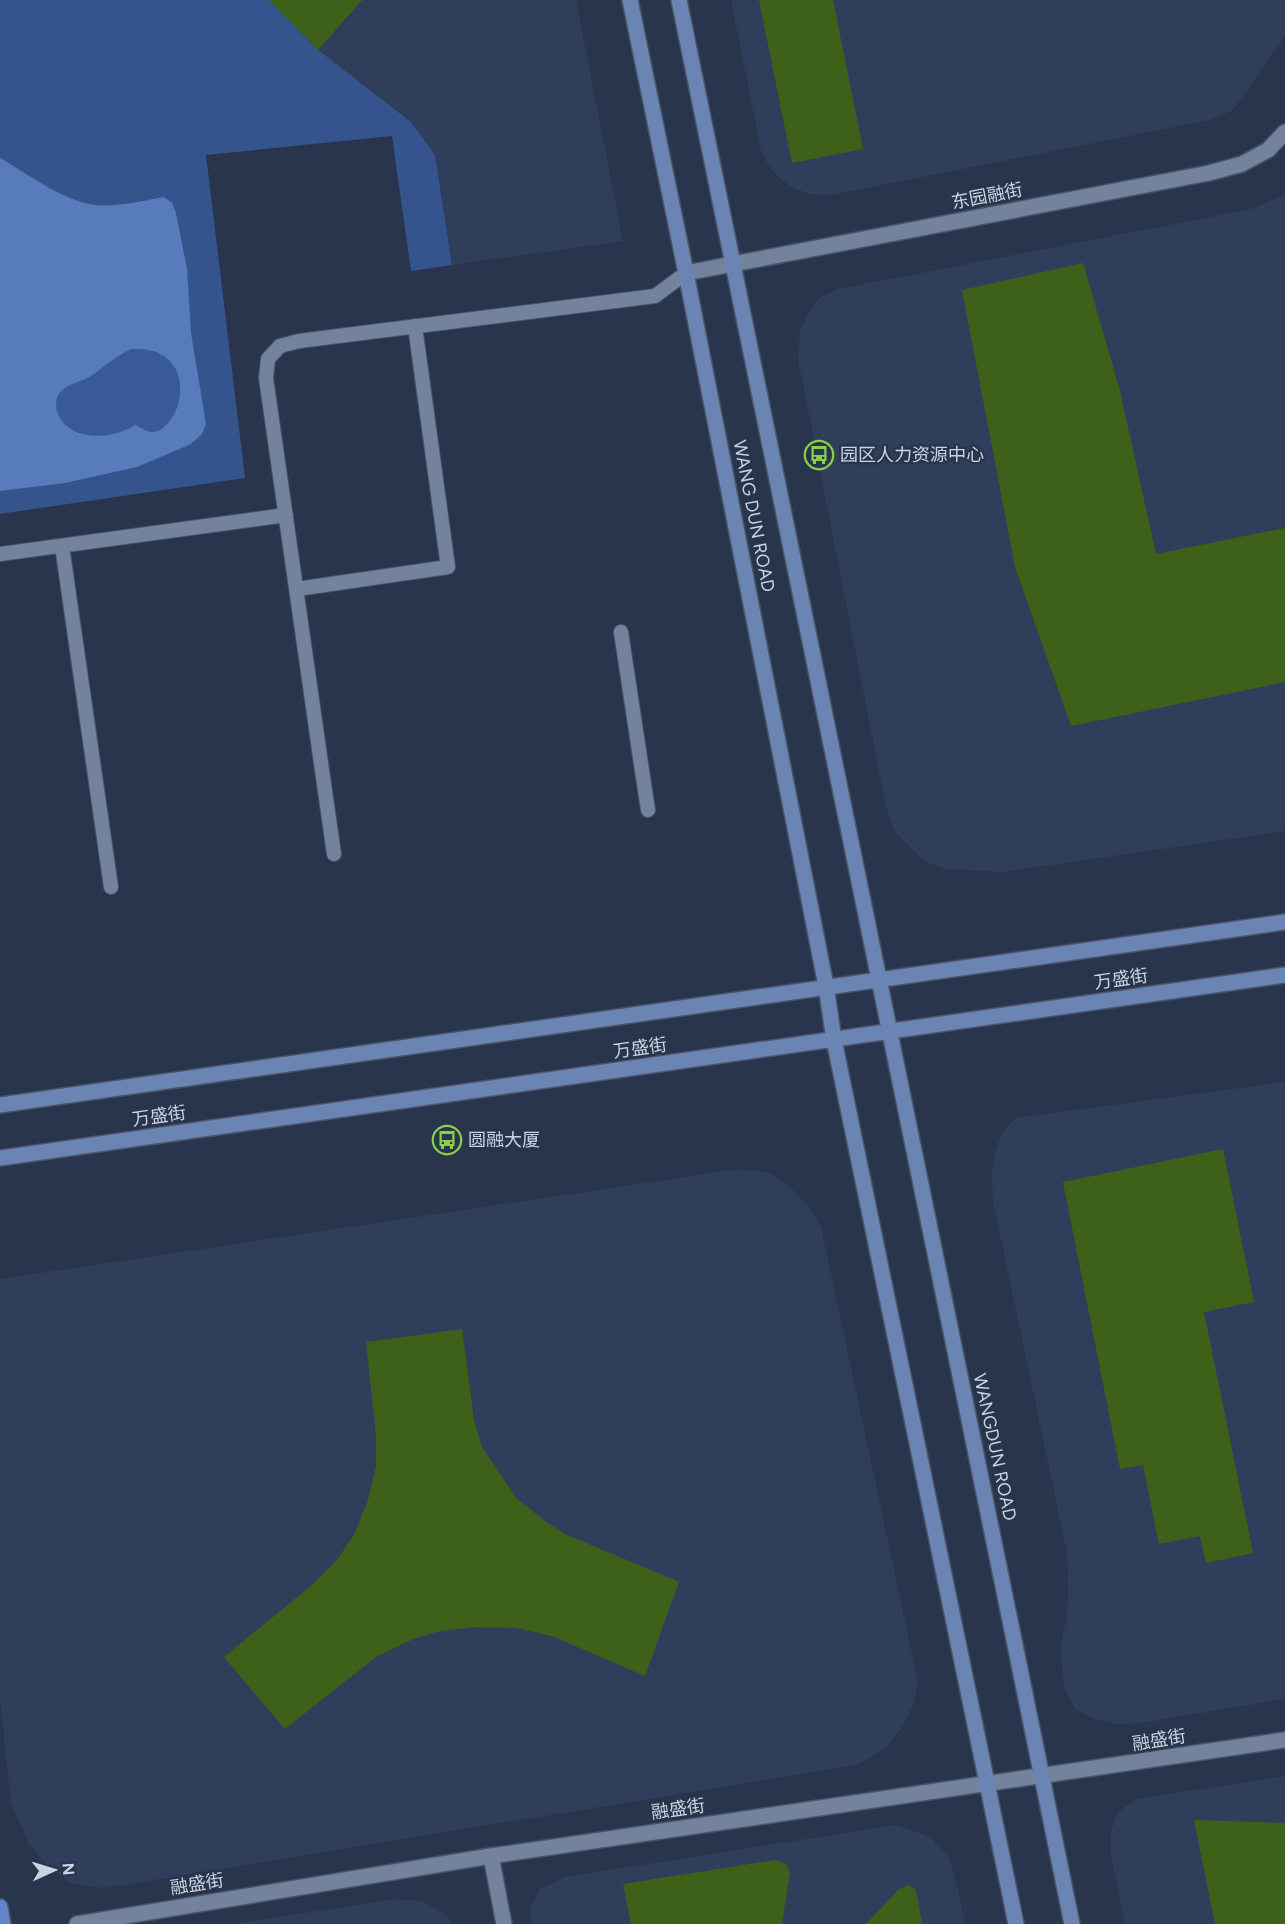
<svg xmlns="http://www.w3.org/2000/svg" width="1285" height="1924" viewBox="0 0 1285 1924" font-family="Figtree,'Noto Sans SC',sans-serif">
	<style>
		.built { fill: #2f3f5b }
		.green { fill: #35548d }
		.forest { fill: #395a98 }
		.water { fill: #577bbb; fill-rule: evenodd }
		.building { fill: #3e611a }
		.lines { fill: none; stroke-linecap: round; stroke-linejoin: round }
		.service-casing { stroke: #495366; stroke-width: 16 }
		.minor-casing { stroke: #495366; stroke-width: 18 }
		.tertiary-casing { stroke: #495366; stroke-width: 18 }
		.secondary-casing { stroke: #495366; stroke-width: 18 }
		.primary-casing { stroke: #495366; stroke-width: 18 }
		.service { stroke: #74839d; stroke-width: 14 }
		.minor { stroke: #74839d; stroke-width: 15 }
		.tertiary { stroke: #74839d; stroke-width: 15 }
		.secondary { stroke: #6a84b3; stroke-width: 15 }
		.primary { stroke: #6085c9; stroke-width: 15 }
		.labels { text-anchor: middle; stroke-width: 5; stroke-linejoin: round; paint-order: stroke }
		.street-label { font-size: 18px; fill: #cbd3e1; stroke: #29354c }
		.poi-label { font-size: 18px; fill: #cbd3e1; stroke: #29354c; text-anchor: start }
	</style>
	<rect width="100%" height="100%" fill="#29354c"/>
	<path class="built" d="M269,0h307l47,241 -171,24 -17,-110 -117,-105z
		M731,0h554v36l-52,74 -23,10 -379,75 -21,-1 -17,-6 -15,-11 -9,-11 -8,-15z
		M1285,194v637l-282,41 -58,-3 -21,-8 -29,-29 -9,-25 -88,-448 2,-28 7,-16 12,-17 19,-9 388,-75 28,-6z
		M1285,1082v617l-144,24 -24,1 -22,-5 -20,-10 -10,-20 -3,-19 -1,-23 6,-33 1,-30 -1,-31 -74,-352 -1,-30 4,-21 7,-19 13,-13z
		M739,1169l30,4 21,14 20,21 11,19 97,455 -5,24 -12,23 -16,20 -29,16 -752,123 -34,-5 -21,-16 -20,-23 -18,-40 -11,-105v-420z
		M1285,1776v148h-160l-14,-69v-24l7,-19 19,-13z
		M896,1825l34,12 19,21 9,31 7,35h-434v-18l9,-17 25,-12z
		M396,1899l26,2 23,14 7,9h-219z"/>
	<path class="green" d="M0,0h269l49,50 93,72 24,33 17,110 -41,6 -19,-135 -186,19 39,323 -245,36z"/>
	<path class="forest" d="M132,349c9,0 19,0 28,4 26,13 25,51 8,70 -5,5 -9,9 -16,9 -6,0 -11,-5 -17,-7 -23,15 -65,18 -77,-11 -2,-5 -3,-13 0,-18 6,-12 21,-13 31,-19 15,-8 26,-21 43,-28z"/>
	<path class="water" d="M0,158c28,16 63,43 95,47 23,2 47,-4 69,-8l8,6 4,10 11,56 4,64 15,91 -4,10 -11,10 -54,23 -72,16 -65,8zM132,349c9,0 19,0 28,5 26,12 25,50 8,69 -5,5 -9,9 -16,9 -6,0 -11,-5 -17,-7 -23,15 -65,17 -77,-11 -2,-5 -3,-13 0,-18 6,-12 21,-13 31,-19 15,-9 26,-21 43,-28z"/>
	<path class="building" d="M269,0h93l-44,50z
		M759,0h74l30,149 -71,14z
		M1083,263l37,128 36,163 129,-26v154l-214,44 -56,-159 -53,-277z
		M1223,1149l31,153 -50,10 49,241 -47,10 -6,-27 -41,8 -16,-79 -23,4 -57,-287z
		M462,1329l12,91 8,27 34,51 29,23 20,13 114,48 -34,94 -93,-40 -36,-8 -42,-1 -34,4 -27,8 -37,18 -91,72 -61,-72 88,-72 25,-25 17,-25 14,-35 8,-33v-32l-10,-93z
		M1194,1820l91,3v101h-70z
		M775,1860l11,4 4,8 -8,52h-151l-8,-40z
		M909,1885l7,5 6,34h-56l33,-35z"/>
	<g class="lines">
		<g class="service-casing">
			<path id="service" d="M62,546l49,341
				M0,554l286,-39
				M297,589l151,-22 -33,-241
				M621,632l27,178
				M334,854l-68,-476 2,-19 12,-13 19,-5 356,-45 31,-23"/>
		</g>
		<g class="minor-casing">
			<path id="minor" d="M491,1856l13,68"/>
		</g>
		<g class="tertiary-casing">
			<path id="tertiary" d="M686,273l523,-100 33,-9 26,-14 17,-18
				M77,1924l414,-68 794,-116"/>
		</g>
		<g class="secondary-casing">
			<path id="secondary" d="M630,0l56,273 140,713 8,54 182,884
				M679,0l393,1924
				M0,1105l1285,-183
				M0,1158l1285,-183"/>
		</g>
		<g class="primary-casing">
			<path id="primary" d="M0,1907l3,17"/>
		</g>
		<use href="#service" class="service"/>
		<use href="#minor" class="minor"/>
		<use href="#tertiary" class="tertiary"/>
		<use href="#secondary" class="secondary"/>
		<use href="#primary" class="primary"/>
	</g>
	<defs>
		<g id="bus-ring" transform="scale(1.5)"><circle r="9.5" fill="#29354c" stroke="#8bce47" stroke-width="1.5"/><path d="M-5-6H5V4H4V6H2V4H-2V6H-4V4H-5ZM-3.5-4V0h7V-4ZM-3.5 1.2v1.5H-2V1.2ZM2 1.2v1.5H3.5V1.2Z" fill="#8bce47"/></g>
	</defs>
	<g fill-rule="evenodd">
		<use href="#bus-ring" x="819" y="455"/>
		<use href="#bus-ring" x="447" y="1140"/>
	</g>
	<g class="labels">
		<g class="street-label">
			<text transform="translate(987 196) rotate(-11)" y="6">东园融街</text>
			<text transform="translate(754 516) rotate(79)" y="6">WANG DUN ROAD</text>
			<text transform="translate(1121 979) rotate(-8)" y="6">万盛街</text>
			<text transform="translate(640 1048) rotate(-8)" y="6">万盛街</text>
			<text transform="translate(159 1116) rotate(-8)" y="6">万盛街</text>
			<text transform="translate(995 1447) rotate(78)" y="6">WANGDUN ROAD</text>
			<text transform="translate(1159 1740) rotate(-9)" y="6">融盛街</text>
			<text transform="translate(678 1809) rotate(-8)" y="6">融盛街</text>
			<text transform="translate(197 1884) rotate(-9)" y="6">融盛街</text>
		</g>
		<g class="poi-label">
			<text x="840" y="461">园区人力资源中心</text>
			<text x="468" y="1146">圆融大厦</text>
		</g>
	</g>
	<g transform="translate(54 1870) rotate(86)" stroke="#29354c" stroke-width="4.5" paint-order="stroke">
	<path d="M0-4.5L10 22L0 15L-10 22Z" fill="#cbd3e1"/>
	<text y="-9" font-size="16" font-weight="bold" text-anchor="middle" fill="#cbd3e1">N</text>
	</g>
</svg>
